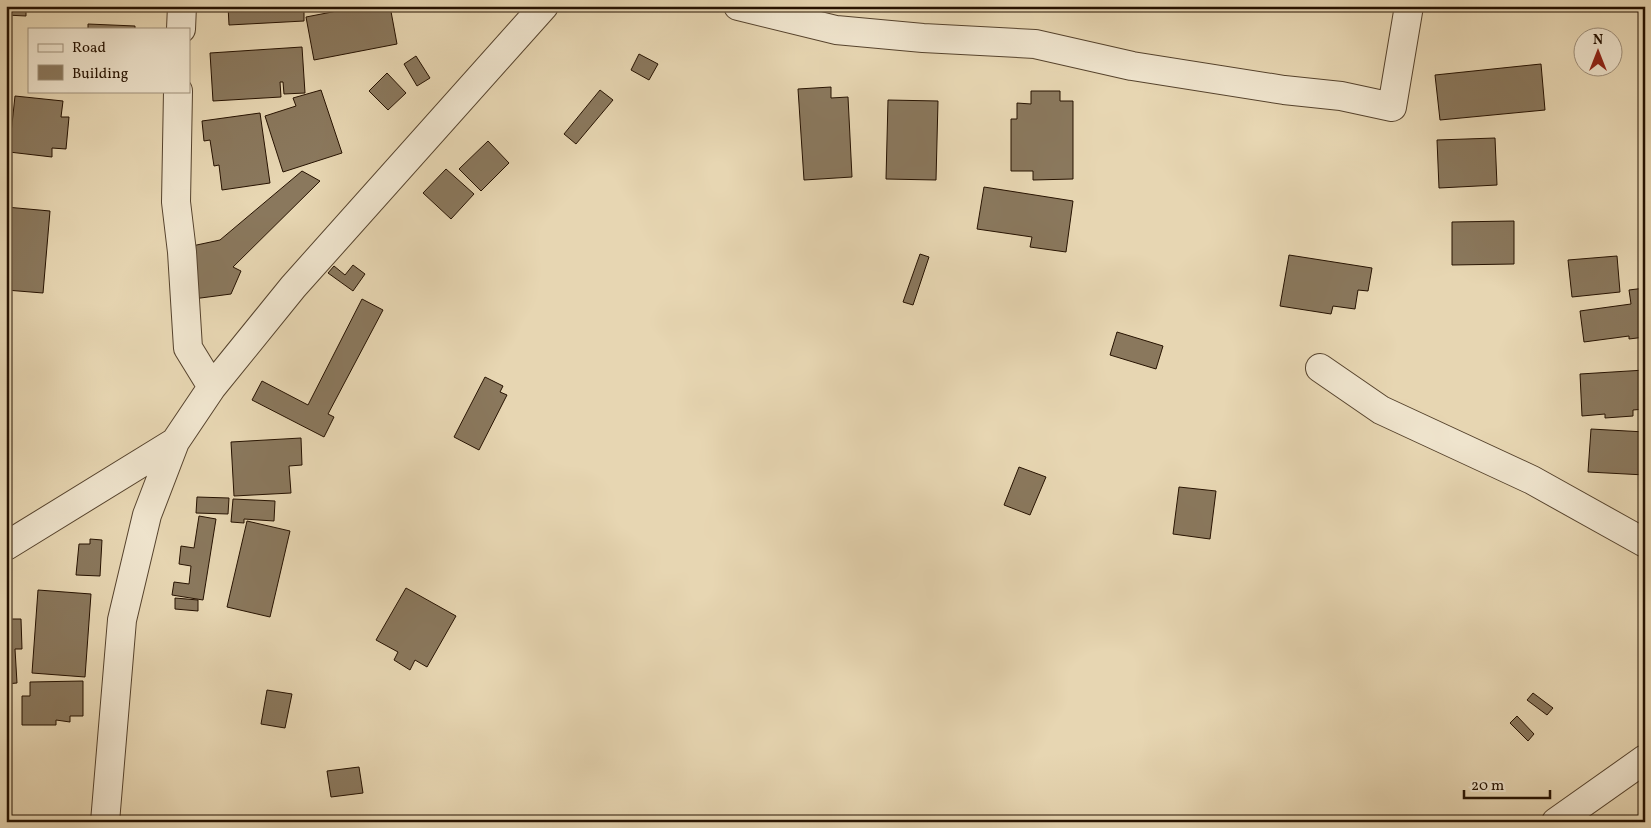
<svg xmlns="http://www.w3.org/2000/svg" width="1651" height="828" viewBox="0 0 1651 828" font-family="Vollkorn,serif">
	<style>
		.building { fill: #8a785d; stroke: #261201 }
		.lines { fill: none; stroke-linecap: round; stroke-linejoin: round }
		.minor-casing { stroke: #56432d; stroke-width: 30 }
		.minor { stroke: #efe4cd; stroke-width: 28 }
	</style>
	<rect width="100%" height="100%" fill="#e7d6b2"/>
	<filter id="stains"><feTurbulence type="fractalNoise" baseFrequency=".004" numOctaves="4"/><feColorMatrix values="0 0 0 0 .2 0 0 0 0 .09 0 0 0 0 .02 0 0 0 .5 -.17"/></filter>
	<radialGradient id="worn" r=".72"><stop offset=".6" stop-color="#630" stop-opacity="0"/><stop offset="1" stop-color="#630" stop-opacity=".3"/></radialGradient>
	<path class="building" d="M6,6h20v10l-20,-1z
		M97,6h40v2z
		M228,6h76v15l-75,4z
		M363,6h27l7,38 -83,16 -8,-43z
		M88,24l47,2v3h-47z
		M302,47l3,46 -21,1 -1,-12h-3l1,15 -68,4 -3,-48z
		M639,54l19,10 -9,16 -18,-10z
		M416,56l14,22 -13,8 -13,-22z
		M1541,64l4,46 -105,10 -5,-45z
		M387,73l19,20 -18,17 -19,-19z
		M831,87v11l17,-1 4,80 -48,3 -6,-91z
		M321,90l21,63 -59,19 -18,-56 31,-10 -3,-8z
		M600,90l13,10 -37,44 -12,-10z
		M1031,91h29v10h13v78l-40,1v-9h-22v-52h6v-16l14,1z
		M15,96l48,5 -2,16h8l-3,32 -14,-1v9l-43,-5z
		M888,100l50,1 -2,79 -50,-1z
		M260,113l10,70 -48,7 -3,-25 -5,1 -4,-26 -6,1 -2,-20z
		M1495,138l2,47 -58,3 -2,-48z
		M488,141l21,22 -28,28 -22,-22z
		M446,169l28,25 -23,25 -28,-26z
		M302,171l18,10 -87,86 8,4 -10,23 -38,5 -1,-53 28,-6z
		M984,187l89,14 -7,51 -36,-5 2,-10 -55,-8z
		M6,207l44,4 -7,82 -37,-3z
		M1514,221v43l-62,1v-43z
		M920,254l9,3 -16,48 -10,-3z
		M1289,255l83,13 -4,23 -10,-1 -3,19 -22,-3 -2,8 -51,-8z
		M1617,256l3,36 -48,5 -4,-37z
		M353,265l12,9 -12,17 -25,-18 6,-7 11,9z
		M1645,288v49l-16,2v-3l-45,6 -4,-31 51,-7 -2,-14z
		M362,299l21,11 -55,104 6,3 -10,20 -72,-37 10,-19 46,24z
		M1117,332l46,14 -7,23 -46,-14z
		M1645,370v39l-12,1v6l-28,2v-4l-23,2 -2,-42z
		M485,377l18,9 -3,6 7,3 -28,55 -25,-13z
		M1591,429l54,3v43l-57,-3z
		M301,438l1,27 -13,1 2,27 -57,3 -3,-54z
		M1019,467l27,10 -16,38 -26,-10z
		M1179,487l37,4 -6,48 -37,-5z
		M197,497l32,1 -1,16 -32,-1z
		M233,499l42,2 -1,20 -30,-2v4l-13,-1z
		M199,516l17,3 -13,81 -31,-5 2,-13 15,2 2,-18 -12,-2 2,-18 13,2z
		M247,521l43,10 -20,86 -43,-10z
		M90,539l12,1 -2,36 -24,-1 3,-31h11z
		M406,588l50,28 -29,51 -12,-7 -5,10 -16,-10 4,-8 -22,-12z
		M38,590l53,4 -6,83 -53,-4z
		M175,598l23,2v11l-23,-2z
		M6,619h15l1,30h-7l2,34 -11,1z
		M83,681v35h-13v6l-14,-2v5h-34v-29h8v-14z
		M267,690l25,4 -7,34 -24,-4z
		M1533,693l20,15 -6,7 -20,-15z
		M1517,716l17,18 -6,7 -18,-18z
		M359,767l4,26 -32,4 -4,-26z"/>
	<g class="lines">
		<g class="minor-casing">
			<path id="minor" d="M738,6l98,24 87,8 112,6 97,22 152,24 57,6 51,11 17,-101
				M181,29l1,-23
				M178,91l-2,111 6,50 6,96 24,39
				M1320,368l61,42 151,70 113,63
				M6,546l169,-104
				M105,822l17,-202 25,-105 28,-73 37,-55 81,-100 251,-281
				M1556,822l89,-63"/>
		</g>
		<use href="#minor" class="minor"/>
	</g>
	<rect width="1651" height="828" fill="none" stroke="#e7d6b2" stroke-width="25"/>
	<rect x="8" y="8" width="1636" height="813" fill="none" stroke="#261201" stroke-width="2.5"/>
	<rect x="12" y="12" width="1626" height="803" fill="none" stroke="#261201"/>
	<rect x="28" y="28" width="162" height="65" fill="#efe4cd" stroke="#9f907b"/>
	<rect x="38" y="44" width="25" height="8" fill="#efe4cd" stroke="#9f907b"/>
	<text x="72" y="52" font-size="15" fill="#261201">Road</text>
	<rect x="38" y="65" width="25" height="15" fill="#8a785d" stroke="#9f907b"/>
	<text x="72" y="78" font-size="15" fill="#261201">Building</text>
	<g transform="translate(1598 52)"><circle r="24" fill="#efe4cd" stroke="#9f907b"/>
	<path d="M0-4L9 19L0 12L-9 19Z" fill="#8f2418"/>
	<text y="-8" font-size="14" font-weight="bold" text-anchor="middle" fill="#261201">N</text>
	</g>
	<path d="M1464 790v8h86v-8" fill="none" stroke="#261201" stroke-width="2.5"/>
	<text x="1471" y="790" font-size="15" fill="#261201" stroke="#efe4cd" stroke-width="4" paint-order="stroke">20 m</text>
	<rect width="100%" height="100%" filter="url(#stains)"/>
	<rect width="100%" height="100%" fill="url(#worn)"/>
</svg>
